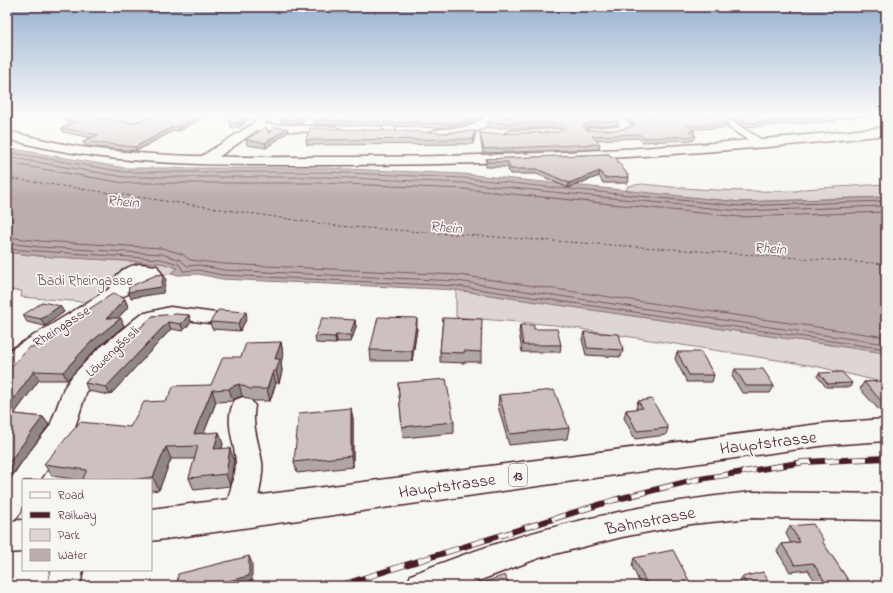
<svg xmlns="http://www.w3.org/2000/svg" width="893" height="593" viewBox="0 0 893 593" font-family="'Indie Flower',sans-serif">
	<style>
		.green { fill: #ddd6d5; stroke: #947a80 }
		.water { fill: #bbadae; stroke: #8e747a }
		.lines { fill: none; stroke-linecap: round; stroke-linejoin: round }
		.shore { stroke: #77585f; stroke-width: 1 }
		.ferry { stroke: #6c4a52; stroke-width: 1; stroke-dasharray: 3 2.5; stroke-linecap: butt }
		.minor-casing { stroke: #4a1f2b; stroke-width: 3 }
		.major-casing { stroke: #4a1f2b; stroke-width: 3 }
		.minor { fill: #f6f6f2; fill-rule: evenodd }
		.major { fill: #f6f6f2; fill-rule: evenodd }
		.rail-casing { stroke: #4a1f2b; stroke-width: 6 }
		.rail { stroke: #f6f6f2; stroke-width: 4.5; stroke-dasharray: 14; stroke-linecap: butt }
		.wall { fill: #afa6a5; stroke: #4a1f2b }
		.shaded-wall { fill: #8f8786; stroke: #4a1f2b }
		.building { fill: #ccc1c0; stroke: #4a1f2b }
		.labels { text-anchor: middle; stroke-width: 3.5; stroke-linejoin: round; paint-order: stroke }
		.shield { fill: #f6f6f2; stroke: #7e6067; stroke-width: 1 }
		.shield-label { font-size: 13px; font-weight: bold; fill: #4a1f2b }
		.park-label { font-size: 14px; fill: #6f4d56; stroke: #f6f6f2 }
		.street-label { font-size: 14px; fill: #4a1f2b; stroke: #f6f6f2 }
		.water-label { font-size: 15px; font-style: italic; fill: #6c4a52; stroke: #f6f6f2 }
		.near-street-label { font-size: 17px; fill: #4a1f2b; stroke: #f6f6f2 }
	</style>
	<rect width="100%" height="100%" fill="#f6f6f2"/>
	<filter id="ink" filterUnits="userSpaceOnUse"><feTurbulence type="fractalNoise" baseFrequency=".025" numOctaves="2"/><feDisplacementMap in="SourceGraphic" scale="8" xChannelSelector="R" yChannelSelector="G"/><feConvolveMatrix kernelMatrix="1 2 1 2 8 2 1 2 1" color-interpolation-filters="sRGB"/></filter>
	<g filter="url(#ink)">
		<path class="green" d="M642,184c52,6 103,8 155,7l7,-2 82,-5v13l-145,5 -116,-10 3,-6z
			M7,252l32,4 122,7 17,5 -7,5 -20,4 -53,26 -77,-6 1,-6 -15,-1z
			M456,290l430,63v30l-71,-17 -260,-41 -99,-8z"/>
		<path class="water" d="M7,148l118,20h199l140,6 276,28 146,-5v156l-430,-63 -234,-11 -24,-5 -20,1 -7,-2 7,-5 -17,-5 -122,-7 -32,-4z"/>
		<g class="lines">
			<path class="shore" d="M7,152l118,20h199l140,6 103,11
				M7,157l117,20h200l140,6 276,28 146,-5
				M7,163l117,20h200l139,6 277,28 146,-5
				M569,189l171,17 146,-5
				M7,237l33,4 122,7 20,6 8,6 34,4 234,11 428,62
				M7,243l33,4 122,7 19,6 6,6 12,-1 24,5 234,11 429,63
				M7,249l154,10 18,5 4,7 15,-1 24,5 235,11 429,63"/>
			<path class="ferry" d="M7,178l330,48 549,38"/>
			<g class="minor-casing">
				<path id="minor" d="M121,116h26l-1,2 -16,4z
					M259,116l10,1 -5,7 72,3 6,3 -6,3 -79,-3 -47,33h-10l-1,-3 1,-3 51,-32z
					M384,116h10l1,15 -2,2h-8l-2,-2z
					M487,116h12c-4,5 -9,10 -14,12 -10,5 -49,14 -56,5l6,-3 35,-4z
					M611,116h11l11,11c-6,7 -43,11 -49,4l6,-3 30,-2z
					M711,116h13l43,27 -2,3h-8z
					M558,129l4,1 2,2 -2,2 -52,3 -6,-3 6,-3z
					M140,264l17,2 5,8 -5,7 -40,18 -102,68 -8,2v-17l102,-63c7,-16 14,-22 31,-25z
					M170,307l46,6 3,4 -3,4 -7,2 -31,-4 -18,1 -5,2 -43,39 -25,29 -13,40 -34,50h-17c0,19 5,35 -16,43v-38l18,-27 25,-32 14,-38 9,-13 23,-24 45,-37z
					M243,397l8,3 4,6c-4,18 4,38 7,56 2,12 -6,50 -12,61l-10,4 -10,-4c-9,-19 6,-40 6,-60 -1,-21 -13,-43 -1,-63z
					M751,492l135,2v26l-135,-2 -60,6 -69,13 -83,21 -74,28h-59l5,-11c108,-45 223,-71 340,-83z
					M51,570h32l-3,16h-32z"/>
			</g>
			<g class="major-casing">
				<path id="major" d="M886,127v8c-182,21 -365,30 -549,30 -111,0 -222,3 -330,-26v-8c24,6 49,12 74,16 86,12 174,10 261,10 182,0 363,-10 544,-30z
					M886,419v22l-59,4 -676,96v-32l676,-86z
					M23,520v32l-16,1v-32z"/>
			</g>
			<use href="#minor" class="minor"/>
			<use href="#major" class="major"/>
			<g class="rail-casing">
				<path id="rail" d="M338,586l276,-86 80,-20 110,-18 82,-4"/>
			</g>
			<use href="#rail" class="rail"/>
		</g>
		<path class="wall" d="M229,116h24l-13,11h-9z
			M311,116l-11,8 -19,-1v-3z
			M314,116h171l-17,10 -19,2 -135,-4 -1,-4z
			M624,116h92l12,8 -1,4 -34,1 2,2 -1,4 2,1 -2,4 -51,2 -5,-4 -42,2 4,4 -1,5 -116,4 -3,-16v-4l13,1 66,-2 3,-2 -4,-2h-71v-5l131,-2 -1,4 -27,1 -4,3 1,1h31l13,-3 2,-2z
			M727,116h141l-32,3 -1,2 -90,6z
			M98,118l35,5 68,-4 -22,12h-6l-37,20 -51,-5 -2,-5 9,-3 -29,-6 -1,-4 8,-3 -2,-1 -2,-4z
			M287,128l1,4 -22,16 -19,-3 -1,-5 23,-6z
			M475,131v5l-2,8 -166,1 -1,-5z
			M609,154l20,23 -1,6h-25l-4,-7 -31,12 -31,-14h-27l-3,-7h-21v-8z
			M125,299l3,8 -10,11 6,8 -29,24 -28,30h-28l-25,34 29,3 6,8 -42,57 5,-116 64,-45z
			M60,306l4,6 -19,14 -18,-4 -4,-7z
			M189,315l2,7 -8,9 -12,-2 -61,66 -22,-4 -3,-8 68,-67z
			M247,318l-7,13 -28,-2 -2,-7z
			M443,318l38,34v10h-17v1l-24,-1v-10z
			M355,320l1,7 -5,15h-14l-1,2 -20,-1 -1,-7z
			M520,325l14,4 27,16 -1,7h-38l-3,-20z
			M417,329l-5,32h-41l-1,-11z
			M584,332l39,18 -2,7 -35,-2 -4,-16z
			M281,342l2,12 -2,9 1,8 -3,12h-3l-6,18h-17l-11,-5 -8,3 -1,2 -17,1 -12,31 19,11 -1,4 12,12 -4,26 -36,4 -5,-12 6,-19h-24l-12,31 -8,1v-11h-71l-28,-4 -8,-12 86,-37 36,-26 45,-16 30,-28z
			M677,352l37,23 -2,7h-25l-12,-23z
			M735,369l39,17 -4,7h-28l-10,-17z
			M819,373l33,10 -2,4h-24l-9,-11z
			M864,382h22v29h-6l-20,-22z
			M398,383l56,39v11l-51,5z
			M499,395l70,33 -2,11 -58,6 -11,-39z
			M638,401l30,27 -2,7 -31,4 -11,-21 2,-8 11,-1 -1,-1z
			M353,418v49l-56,6 -3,-11z
			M790,526l33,17 29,43h-34l-10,-16 -18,2 -13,-21 5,-7 9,-1 -5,-9z
			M634,558l58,28h-51l-9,-20z
			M742,577l30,9h-32l-2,-2z"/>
		<path class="shaded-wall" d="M198,116h3v3l-22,12 -1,-4z
			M246,116h7l-13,11 -1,-4z
			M305,116h6l-11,8v-4z
			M478,116h7l-17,10 -19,2v-4z
			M832,116h36l-32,3 1,-2z
			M591,122l-1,4 -7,4v-4z
			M172,127l1,4 -37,20 -1,-4z
			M287,128l1,4 -22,16 -1,-5z
			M475,131v5l-2,8v-5z
			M600,171l-1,5 -31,12 1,-5z
			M164,274l2,6 -3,13 -32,5 -3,-6z
			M125,299l3,8 -17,19 -4,-8z
			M60,306l4,6 -19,14 -4,-7z
			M246,312l1,6 -7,13 -2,-7z
			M189,315l2,7 -8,9 -2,-7z
			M121,318l3,8 -29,24 -28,30 -4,-8 28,-30z
			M417,318v11l-5,32v-10z
			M355,320l1,7 -5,15 -1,-7z
			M168,322l3,7 -61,66 -4,-8z
			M336,335l1,7 -1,2 -1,-7z
			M281,342l2,12 -2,9 1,8 -3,12 -3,-12 -1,-12z
			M34,371l5,9 -30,41 -2,-3v-10z
			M273,371l3,12 -6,18 -3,-12z
			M239,384l3,12 -8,3 -1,2 -4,-12 2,-2z
			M212,390l4,12 -17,44 -5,-12z
			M351,408l2,10v49l-2,-11z
			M43,417l6,8 -42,57v-17z
			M219,432l4,12 -4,17 -5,-12z
			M166,447l5,12 -12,31 -6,-13z
			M230,448l4,12 -4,26 -4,-12z
			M249,556l3,7v20l-12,3h-32z"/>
		<path class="building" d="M70,116h24l-1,1 40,6 14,-4 1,-3h50l-20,11h-6l-37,20 -52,-6 16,-6 -37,-7 16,-6 -12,-2z
			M229,116h17l-7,7 -9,-1z
			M283,116h22l-5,4h-19z
			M314,116h164l-9,5 -20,3 -136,-4z
			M496,116h118l4,5 -27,1 -8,4 4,4h31l13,-3 4,-4 -6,-7h87l12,8 -41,2 8,5h-6l7,5 -52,2 -5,-4 -47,2 8,8 -116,5 -4,-16 13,1 66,-2 7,-5 -8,-4h-71z
			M735,116h99l3,1 -91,6z
			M266,127l3,7 5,-7 13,1 -22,15 -19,-3z
			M310,128l139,5 26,-2 -2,8 -167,1z
			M609,154l2,3h4l14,20 -25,1 -4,-7 -31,12 -32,-14h-27l-2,-7h-21l-1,-3z
			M164,274l-3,13 -33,5 1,-5 27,-12z
			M114,293l11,6 -18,19h14l-30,24 -28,30 -29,-1 -27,37v-42h5l14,-16 4,-3h9l17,-17 15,-10 5,1 10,-10z
			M43,302l17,4 -19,13 -18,-4z
			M218,310l28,2 -8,12 -28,-2z
			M176,314l13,1 -8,9 -13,-2 -62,65 -21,-4 25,-28 43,-39z
			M378,317l39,1 -5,33 -42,-1z
			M322,318l33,2 -5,15h-14l-1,2 -20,-1z
			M443,318l39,1 -1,33 -17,-1v2l-24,-1z
			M520,325h14v4h23l4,16h-38z
			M584,332l35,2 4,16 -36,-2z
			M281,342l-6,17h5l-4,12h-3l-6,18h-17l-11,-5 -8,3 -2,2 -17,1 -18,44 25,-2 -5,17 16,-1 -4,26 -37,4 9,-32 -32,1 -13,30 -22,3h-49l5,-10 -43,-6 36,-42 50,5 14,-25 22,-1 8,-15 37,-1 12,-28h18l5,-14z
			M677,352h24l13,23h-25z
			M735,369h28l11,17h-28z
			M842,372l10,11 -24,1 -9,-11z
			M446,379l8,43 -52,5 -4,-44z
			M885,381l1,1v22h-2l-20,-22z
			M554,390l15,38 -59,6 -11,-39z
			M652,399l16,29 -31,3 -11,-21 17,-2 -5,-7z
			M351,408v48l-57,6 5,-49z
			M7,413l36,4 -36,48z
			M813,524l11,17h-2l30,45h-24l-15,-23 -18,2 -13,-21 18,-2 -10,-16z
			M673,550l19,36h-44l-14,-28z
			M249,556v20l-41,10h-31l1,-12z
			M763,572l9,14h-24l-6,-9z
			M505,575l5,11h-36z"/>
	</g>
	<linearGradient id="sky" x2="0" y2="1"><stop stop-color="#96b1d1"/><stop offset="0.58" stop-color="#fbfbf9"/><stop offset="1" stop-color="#fbfbf9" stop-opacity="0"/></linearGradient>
	<rect width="893" height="199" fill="url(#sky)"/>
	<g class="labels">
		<rect class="shield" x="509" y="464" width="18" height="22" rx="3"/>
		<g class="shield-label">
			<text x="518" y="480">13</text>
		</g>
		<g class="park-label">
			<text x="85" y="285">Badi Rheingasse</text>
		</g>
		<g class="street-label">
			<text transform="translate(61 326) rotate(-33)" y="5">Rheingasse</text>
			<text transform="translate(112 351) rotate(-43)" y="5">Löwengässli</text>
		</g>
		<g class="water-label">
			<text transform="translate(123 201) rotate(5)" y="5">Rhein</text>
			<text transform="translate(446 227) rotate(5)" y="5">Rhein</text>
			<text transform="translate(770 248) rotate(3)" y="5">Rhein</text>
		</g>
		<g class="near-street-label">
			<text transform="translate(768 442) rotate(-7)" y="6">Hauptstrasse</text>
			<text transform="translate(447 485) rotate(-8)" y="6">Hauptstrasse</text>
			<text transform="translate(650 520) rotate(-11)" y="6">Bahnstrasse</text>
		</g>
	</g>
	<rect width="893" height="593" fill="none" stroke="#f6f6f2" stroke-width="24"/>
	<rect x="12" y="12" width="869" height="569" fill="none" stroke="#4a1f2b" stroke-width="1.5" filter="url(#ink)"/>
	<rect x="22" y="479" width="130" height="92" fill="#f6f6f2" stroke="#b1a0a2"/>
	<rect x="30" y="492" width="20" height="6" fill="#f6f6f2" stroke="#b1a0a2"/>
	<text x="58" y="499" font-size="12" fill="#4a1f2b">Road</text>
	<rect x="30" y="512" width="20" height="6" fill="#4a1f2b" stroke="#b1a0a2"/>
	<text x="58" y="519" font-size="12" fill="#4a1f2b">Railway</text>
	<rect x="30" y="529" width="20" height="12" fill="#ddd6d5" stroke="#b1a0a2"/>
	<text x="58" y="539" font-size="12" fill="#4a1f2b">Park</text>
	<rect x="30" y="549" width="20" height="12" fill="#bbadae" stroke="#b1a0a2"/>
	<text x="58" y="559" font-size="12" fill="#4a1f2b">Water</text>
</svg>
